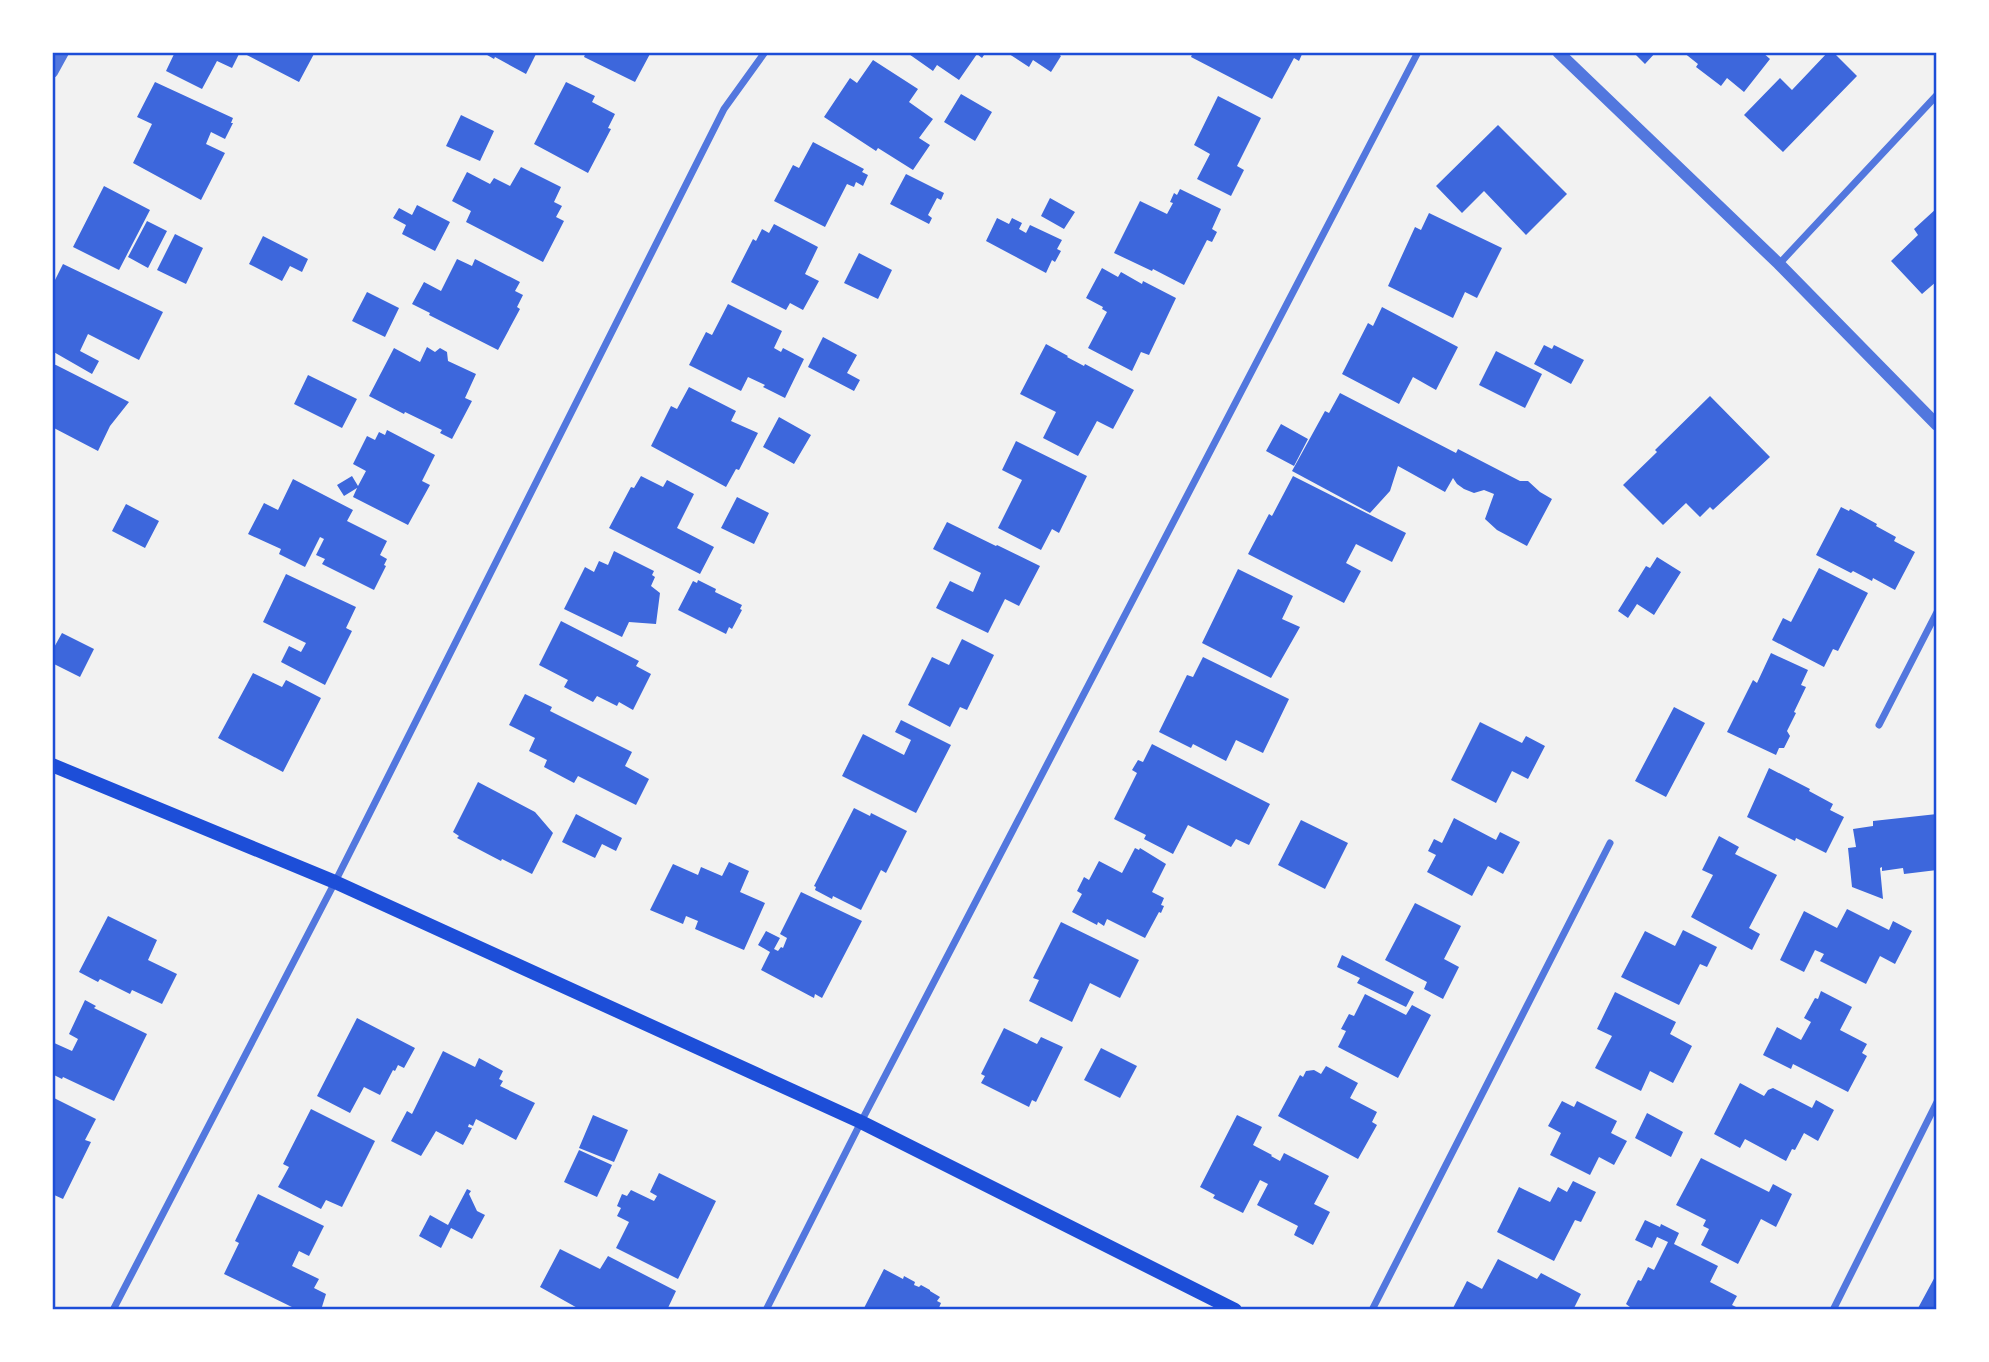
<svg xmlns="http://www.w3.org/2000/svg" width="1989" height="1362" viewBox="0 0 1989 1362" font-family="Roboto,sans-serif">
	<style>
		.building { fill: #3d67dc }
		.lines { fill: none; stroke-linecap: round; stroke-linejoin: round }
		.minor { stroke: #5277de; stroke-width: 7 }
		.tertiary { stroke: #5277de; stroke-width: 12 }
		.secondary { stroke: #1d4ed8; stroke-width: 14 }
		.neatline { fill: none; stroke: #1d4ed8; stroke-width: 2.5 }
	</style>
	<rect width="100%" height="100%" fill="#f2f2f2"/>
	<path class="building" d="M175,52h65l-8,16 -15,-7 -15,28 -36,-18z
		M241,52h74l-16,30z
		M482,52h55l-11,22 -31,-17 -1,2z
		M586,52h65l-16,30 -51,-25z
		M906,52h80l-4,6 -5,-4 -18,26 -22,-15 -4,6z
		M1006,52h50l5,4 -10,16 -18,-12 -4,7z
		M1193,52h110l-4,9 -5,-3 -22,41 -81,-42z
		M1633,52h23l-11,12z
		M1683,52h79l8,7 -26,33 -17,-14 -6,8 -25,-19 2,-3z
		M1828,52h5l24,24 -74,76 -39,-37 36,-37 12,12z
		M873,60l45,29 -9,13 24,17 -14,19 11,7 -17,25 -35,-22 -2,3 -52,-34 26,-39 7,5z
		M155,82l78,36 -2,5h2l-8,16 -14,-7 -5,12 19,9 -24,47 -68,-37 19,-39 -15,-7z
		M566,82l29,14 -3,6 23,12 -7,14 3,1 -23,44 -54,-29z
		M961,94l31,18 -17,29 -31,-19z
		M1218,96l43,22 -24,48 7,4 -13,26 -34,-17 13,-25 -16,-9z
		M461,115l33,16 -14,30 -34,-15z
		M1498,125l69,69 -41,41 -42,-44 -22,22 -26,-27z
		M813,142l51,27 -2,3 6,3 -5,11 -7,-4 -2,5 -7,-3 -22,43 -51,-26 19,-36 6,3z
		M521,167l40,20 -7,15 8,4 -6,11 8,4 -21,41 -77,-40 5,-11 -19,-10 15,-29 23,12 4,-6 16,8z
		M906,174l38,19 -3,7 -4,-2 -9,17 4,3 -3,6 -39,-20z
		M104,186l46,24 -31,60 -46,-23z
		M1180,189l41,20 -9,20 5,3 -5,10 -5,-2 -23,45 -31,-16 -1,2 -38,-18 26,-52 27,13 6,-11 -3,-1 4,-9 3,2z
		M1050,198l25,14 -11,17 -23,-13z
		M417,205l33,17 -15,29 -33,-17 4,-9 -13,-7 6,-10 13,7z
		M1937,208v73l-15,13 -31,-33 27,-26 -4,-6z
		M1429,213l73,35 -25,50 -12,-6 -12,26 -65,-32 27,-59 6,3z
		M997,218l12,6 3,-6 10,5 -3,6 7,4 4,-8 32,15 -5,9 4,2 -6,11 -3,-2 -6,13 -60,-32z
		M147,221l20,10 -19,37 -20,-11z
		M774,224l44,23 -13,27 14,7 -16,29 -13,-7 -4,7 -55,-28 22,-43 3,2 6,-12 7,4z
		M175,234l28,14 -17,36 -29,-14z
		M263,236l45,23 -6,13 -12,-6 -8,15 -33,-17z
		M859,253l33,17 -14,29 -34,-16z
		M457,259l15,7 3,-7 45,23 -5,9 8,4 -6,12 3,2 -22,41 -69,-35 1,-2 -18,-9 12,-22 17,9z
		M63,264l100,48 -24,48 -51,-26 -8,17 19,10 -7,13 -40,-23v-65z
		M1102,268l16,9 3,-5 21,12 1,-3 33,17 -27,57 -8,-3 -9,19 -44,-23 19,-36 -5,-3 1,-2 -17,-9z
		M367,292l32,16 -14,29 -33,-16z
		M728,304l54,27 -8,17 7,4 2,-4 21,11 -19,39 -22,-11 2,-2 -17,-8 -7,14 -52,-26 17,-33 6,3z
		M1382,307l76,40 -22,43 -23,-13 -14,27 -57,-30 26,-51 5,3z
		M823,337l34,18 -10,18 13,7 -6,11 -46,-24z
		M1046,344l22,12 -1,1 17,9 1,-2 49,26 -21,39 -16,-8 -19,35 -35,-18 13,-26 -36,-18z
		M1544,345l8,4 2,-4 30,15 -13,24 -37,-20z
		M427,347l8,5 5,-4 7,4 1,9 28,13 -11,24 7,3 -20,38 -12,-6 2,-3 -37,-18 -1,2 -35,-18 25,-48 26,14z
		M1496,351l46,23 -17,34 -46,-23z
		M52,364l4,1 73,37 -19,24 -12,25 -46,-24z
		M308,375l49,24 -15,29 -48,-24z
		M689,387l47,24 -5,10 27,12 -19,37 -3,-1 -10,18 -75,-41 20,-40 6,3z
		M1340,393l116,60 2,-4 62,32h8l12,11 12,7 -25,47 -30,-16 -12,-11 9,-25 -10,-4 -10,3 -10,-4 -7,-5 -4,-6 -8,14 -47,-26 -8,25 -20,22 -78,-42 33,-60 4,2z
		M1710,396l60,61 -57,53 -3,-3 -10,10 -14,-14 -23,22 -40,-40 34,-33 -2,-2z
		M779,417l32,18 -17,29 -31,-17z
		M1281,424l27,15 -14,27 -28,-15z
		M387,430l48,25 -13,26 8,4 -22,40 -55,-28 4,-9 -13,8 -7,-11 15,-9 6,10 8,-15 -13,-7 14,-28 8,4 4,-8 6,3z
		M1016,441l71,35 -28,57 -7,-4 -11,21 -43,-22 24,-48 -20,-10z
		M641,476l22,11 4,-7 27,14 -17,34 37,19 -14,27 -91,-46 22,-41 3,1z
		M1293,476l113,57 -14,29 -36,-18 -10,19 15,8 -17,32 -96,-49 21,-40 3,2z
		M293,479l60,31 -6,11 40,20 -7,14 7,4 -3,6 2,1 -12,24 -52,-26 3,-5 -9,-4 8,-16 -4,-2 -15,30 -26,-13 2,-5 -33,-15 16,-31 14,7z
		M737,497l32,16 -15,31 -33,-16z
		M126,504l33,17 -14,27 -33,-17z
		M1841,507l8,4 1,-2 27,15 -1,2 20,11 -2,4 21,11 -20,38 -22,-12 -1,3 -19,-10 -2,2 -35,-18z
		M947,522l49,24 1,-1 43,21 -21,40 -14,-7 -17,34 -52,-25 14,-27 23,11 8,-19 -48,-24z
		M614,551l40,20 -2,4 3,2 -4,9 9,7 -4,31 -27,-2 -7,15 -58,-28 21,-42 9,5 5,-11 9,4z
		M1657,557l24,15 -27,43 -17,-11 -9,14 -10,-7 28,-45 4,2z
		M1819,568l49,25 -30,58 -5,-2 -9,18 -52,-27 11,-22 8,4z
		M1238,569l55,27 -11,23 18,8 -29,51 -69,-35z
		M286,574l70,33 -10,21 6,3 -27,54 -44,-23 8,-16 12,6 5,-9 -43,-21z
		M698,580l18,9 -1,3 27,13 -2,4 2,1 -10,19 -3,-2 -3,7 -48,-24 15,-29 4,2z
		M561,621l78,40 -3,5 15,8 -18,36 -14,-8 -2,4 -20,-10 -4,6 -29,-15 4,-7 -29,-15z
		M62,633l32,16 -14,28 -28,-14v-12z
		M962,639l32,16 -27,55 -7,-3 -10,20 -42,-22 24,-48 17,8z
		M1771,653l37,17 -7,15 5,2 -12,25 2,1 -9,18 3,5 -6,12h-5l-3,7 -49,-23 26,-52 4,3z
		M1203,657l86,42 -26,54 -27,-13 -10,21 -33,-17 -2,4 -32,-16 28,-57 6,2z
		M253,673l29,14 4,-7 35,18 -38,74 -65,-34z
		M525,694l27,13 -2,4 82,41 -7,14 24,13 -13,26 -58,-29 -4,7 -30,-16 3,-7 -18,-9 6,-13 -26,-13z
		M1674,707l31,16 -39,74 -31,-16z
		M901,720l50,25 -35,68 -74,-37 21,-42 41,21 7,-15 -16,-8z
		M1480,722l42,21 4,-7 19,10 -17,33 -16,-8 -16,32 -45,-23z
		M1152,744l118,60 -21,41 -13,-6 -5,8 -43,-22 -15,29 -29,-15 2,-4 -32,-16 23,-46 -5,-3 6,-10 5,2z
		M1769,768l41,21 -1,2 24,13 -3,6 14,7 -18,36 -30,-15 -1,3 -48,-24z
		M478,782l57,30 18,21 -21,41 -30,-15 -1,2 -44,-23 2,-2 -6,-4z
		M854,808l16,8 1,-3 36,18 -21,42 -5,-3 -20,40 -28,-14 -1,3 -17,-9 1,-3 -2,-1z
		M576,814l46,24 -6,13 -14,-7 -7,14 -33,-16z
		M1937,814v56l-33,4 -1,-6 -21,3v-4l-2,1 3,31 -31,-12 -4,-39 8,-1 -3,-18 20,-3v-5z
		M1454,818l42,22 4,-8 20,10 -17,32 -15,-8 -16,30 -45,-24 9,-17 -8,-4 6,-12 8,4z
		M1301,820l47,23 -23,46 -47,-24z
		M1719,836l20,11 -4,7 42,21 -28,53 11,6 -8,16 -61,-33 22,-42 -11,-5z
		M1135,848l4,2 1,-2 26,16 -14,28 12,6 -3,7 3,1 -3,7 -2,-1 -14,26 -38,-19 -3,7 -6,-4 -1,3 -25,-13 10,-18 -5,-3 7,-14 5,3 10,-19 23,12z
		M729,862l20,9 -9,21 25,11 -21,47 -49,-21 3,-8 -12,-5 -3,8 -33,-14 23,-46 25,11 3,-8 21,9z
		M801,892l61,29 -40,77 -7,-4 -1,4 -53,-28 9,-18 -12,-7 8,-14 14,7 -6,11 4,2 3,-4 2,1 4,-10 -7,-4z
		M1415,903l46,23 -17,33 15,8 -16,32 -19,-10 3,-7 -42,-22z
		M1847,909l42,21 4,-9 19,10 -17,33 -15,-8 -14,28 -46,-23 4,-7 -9,-4 -11,22 -24,-12 24,-49 33,17z
		M108,916l49,24 -9,20 29,14 -15,30 -30,-14 -2,4 -30,-15 -2,3 -19,-10z
		M1061,922l78,38 -19,38 -30,-15 -18,39 -43,-21 10,-21 -6,-2z
		M1683,930l34,17 -10,20 -7,-3 -21,41 -58,-28 24,-46 30,15z
		M1342,955l72,37 -8,15 -49,-24 3,-5 -23,-11z
		M1821,991l31,16 -12,23 27,14 -5,9 5,3 -19,36 -55,-28 -2,5 -28,-14 14,-28 24,13 10,-18 -7,-4 11,-20 3,1z
		M1615,992l61,30 -6,12 22,12 -19,37 -23,-12 -9,20 -46,-23 17,-32 -15,-7z
		M1365,994l41,21 6,-10 19,10 -33,63 -60,-31 8,-16 -5,-2 8,-15 5,2z
		M85,1000l11,6 -2,2 53,26 -33,67 -51,-24 -1,2 -10,-5v-32l20,9 6,-12 -9,-5z
		M357,1018l58,30 -11,20 -6,-3 -3,6 -2,-1 -13,25 -16,-8 -14,26 -33,-17z
		M1004,1028l33,16 4,-7 22,10 -27,55 -4,-2 -3,7 -48,-24 4,-7 -4,-2z
		M1101,1048l36,18 -17,32 -36,-18z
		M443,1051l32,16 4,-9 24,13 -4,8 4,2 -3,5 35,17 -19,37 -40,-21 -3,7 -4,-2 -1,3 4,1 -9,17 -27,-14 -15,25 -30,-15 16,-30 5,3z
		M1326,1066l32,17 -8,15 27,14 -5,10 5,3 -19,34 -80,-43 22,-41 3,2 3,-6 8,-1 7,4z
		M1740,1083l24,13 4,-6 5,-2 39,20 4,-8 18,10 -16,31 -14,-8 -9,17 -3,-1 -6,12 -41,-22 -5,9 -26,-14z
		M52,1097l44,22 -11,21 6,2 -28,57 -11,-5z
		M1562,1101l12,6 3,-6 40,20 -6,12 16,8 -13,24 -15,-8 -9,18 -40,-20 11,-22 -13,-7z
		M311,1109l64,32 -33,66 -16,-7 -5,9 -43,-22 11,-20 -6,-3z
		M1647,1113l36,19 -12,25 -36,-19z
		M593,1115l35,15 -14,32 -35,-14z
		M1237,1115l25,12 -9,18 19,10 -1,1 9,5 4,-8 45,23 -15,28 16,8 -17,33 -19,-10 4,-9 -41,-21 11,-21 -8,-4 -17,33 -30,-15 2,-3 -15,-8z
		M579,1150l33,15 -15,32 -33,-15z
		M1701,1158l68,34 4,-8 19,10 -16,33 -15,-8 -23,45 -37,-19 8,-16 -6,-3 3,-6 -30,-15z
		M659,1173l57,28 -38,78 -62,-31 13,-26 -12,-6 4,-8 -4,-2 5,-12 5,2 4,-6 23,11 3,-5 -7,-4z
		M1573,1181l23,11 -15,30 -6,-2 -21,41 -57,-29 22,-45 31,15 8,-15 9,5z
		M467,1189l4,2 -2,3 8,17 8,4 -13,24 -21,-11 -10,20 -22,-12 11,-21 18,10z
		M258,1194l66,32 -15,30 -10,-5 -7,15 27,13 -5,9 12,6 -5,16h-23l-74,-36 15,-31 -4,-2z
		M1645,1220l15,7 1,-3 18,9 -5,11 44,22 -8,16 27,14 -5,9 4,2 -1,3h-101l-8,-6 12,-24 3,1 7,-14 6,3 14,-28 -11,-5 -5,11 -17,-8z
		M560,1249l40,20 8,-13 68,35 -9,19h-86l-41,-23z
		M1498,1259l39,20 4,-6 40,21 -8,16h-121l15,-29 15,8z
		M884,1269l19,10 1,-3 11,6 -1,3 5,2 2,-2 9,5v1l10,6 -3,4 4,2 -3,7h-75z
		M1937,1273v37h-20z"/>
	<g class="lines">
		<path class="minor" d="M1779,264l158,-169
			M1879,725l58,-113
			M113,1310l222,-428 389,-773 41,-57
			M766,1310l95,-188 557,-1070
			M1372,1310l238,-467
			M1833,1310l104,-208"/>
		<path class="tertiary" d="M1558,52l221,212 158,161
			M52,72l11,-20"/>
		<path class="secondary" d="M52,765l283,117 526,240 374,188"/>
	</g>
	<rect width="1989" height="1362" fill="none" stroke="#ffffff" stroke-width="108"/>
	<rect x="54" y="54" width="1881" height="1254" class="neatline"/>
</svg>
